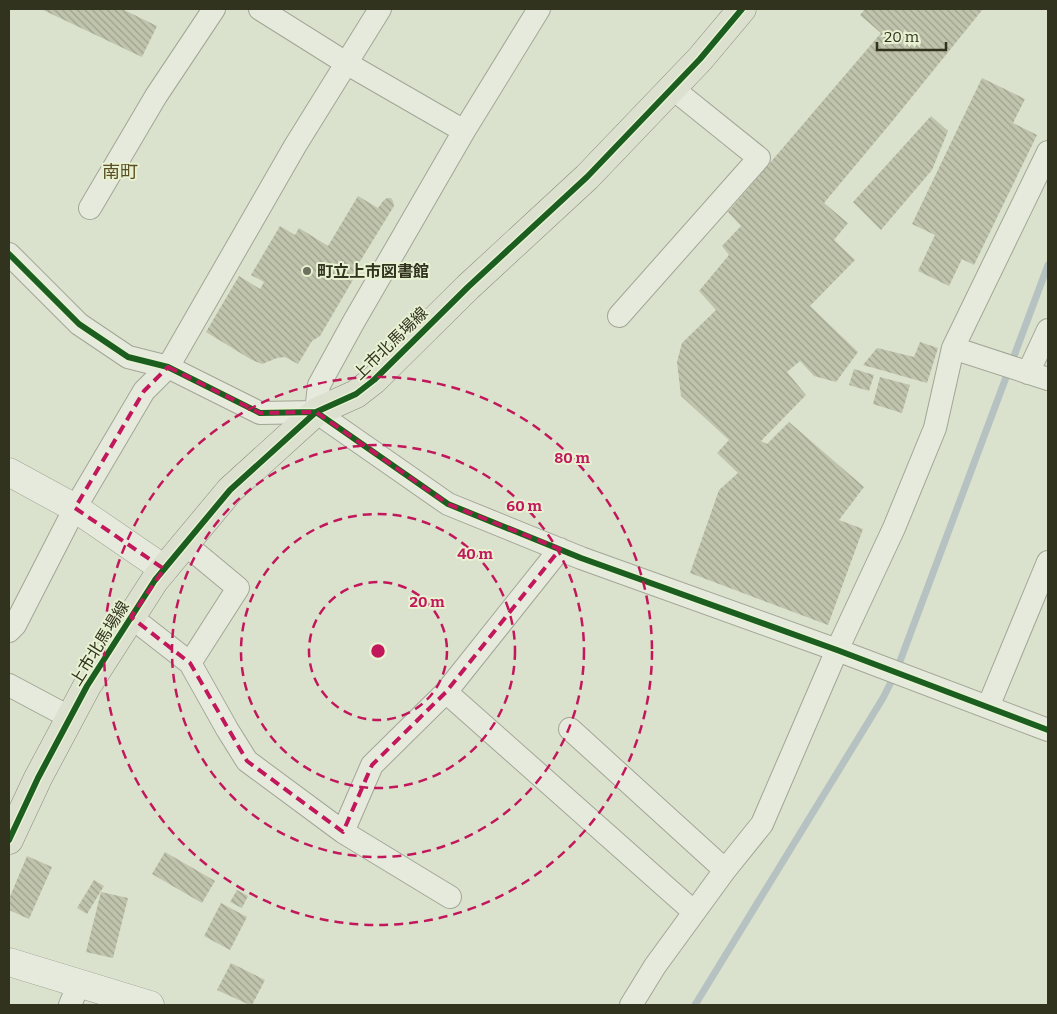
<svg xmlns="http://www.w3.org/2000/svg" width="1057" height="1014" viewBox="0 0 1057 1014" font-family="Bitter,'Noto Sans JP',serif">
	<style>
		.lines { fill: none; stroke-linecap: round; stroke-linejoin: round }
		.stream { stroke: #b5c2c1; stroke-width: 7 }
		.building { fill: url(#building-back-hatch) }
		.minor-casing { stroke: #a2a695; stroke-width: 24 }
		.tertiary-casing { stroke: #a2a695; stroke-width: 29 }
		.secondary-casing { stroke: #919585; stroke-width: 29 }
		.primary-casing { stroke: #888c7c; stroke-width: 29 }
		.minor { stroke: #e6eadd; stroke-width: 22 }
		.tertiary { stroke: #e6eadd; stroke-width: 28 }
		.secondary { stroke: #e6eadd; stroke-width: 28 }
		.primary { stroke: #dbe0cf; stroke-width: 28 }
		.cycleway-casing { stroke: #e8f1d2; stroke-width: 9 }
		.cycleway { stroke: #1b5e20; stroke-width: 6 }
		.marked { fill: none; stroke: #c2185b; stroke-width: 4; stroke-dasharray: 10 6; stroke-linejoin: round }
		.ring { fill: none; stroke: #c2185b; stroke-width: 2.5; stroke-dasharray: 9 6 }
		.poi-dot { fill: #6c705c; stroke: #e8f1d2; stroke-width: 2 }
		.labels { text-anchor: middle; stroke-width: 4; stroke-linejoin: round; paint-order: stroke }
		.poi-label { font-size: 16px; font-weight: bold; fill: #31331f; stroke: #e8f1d2; text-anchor: start }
		.street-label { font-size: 16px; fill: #31331f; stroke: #e8f1d2 }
		.neighbourhood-label { font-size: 18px; fill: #5b5023; stroke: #e8f1d2 }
		.centre { fill: #c2185b; stroke: #e8f1d2; stroke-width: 2.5 }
		.ring-label { font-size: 15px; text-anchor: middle; font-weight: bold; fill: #c2185b; stroke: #e8f1d2; stroke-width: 4; stroke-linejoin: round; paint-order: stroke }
	</style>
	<defs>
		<pattern id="building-back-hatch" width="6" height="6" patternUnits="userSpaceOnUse" patternTransform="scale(1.25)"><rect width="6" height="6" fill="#c1c4ad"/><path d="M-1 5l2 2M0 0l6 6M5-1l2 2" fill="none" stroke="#9da08c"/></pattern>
	</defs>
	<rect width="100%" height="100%" fill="#dae1cc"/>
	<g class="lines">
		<path class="stream" d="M695,1005l188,-307 13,-26 152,-407"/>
	</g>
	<path class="building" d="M41,9h81l35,17 -15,31z
		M865,9h118l-93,115 -66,79 24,20 -14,17 21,20 -45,46 48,46 -22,30 -22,-6 -14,-15 -13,11 19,23 -45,46 6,3 22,-22 75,65 -25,33 24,9 -35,96 -138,-52 29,-83 19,-17 -21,-20 12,-13 -48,-44 -4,-34 5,-19 34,-33 -17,-19 30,-36 -7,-9 19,-20 -13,-14 153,-179 -21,-18z
		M982,78l43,21 -12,24 24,12 -63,130 -12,-6 -13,27 -31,-15 17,-36 -23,-11z
		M931,116l17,15 -16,39 -51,60 -28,-28z
		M358,196l20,12 5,-7 4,-3h4l2,3 1,5 -38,62 1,5 -37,63 -8,5 -14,23 -13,-7 -8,1 -15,6 -10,-4 -46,-28 33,-56 21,13 4,-7 -13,-7 29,-49 15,9 4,-7 29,18z
		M920,342l18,6 -11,35 -64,-18 14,-17 37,9z
		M854,369l20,6 -5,16 -20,-6z
		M880,377l30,8 -8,28 -29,-9z
		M165,852l50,29 -13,22 -50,-29z
		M27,856l25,11 -23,52 -20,-9v-11z
		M94,880l10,6 -17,28 -10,-6z
		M237,890l11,6 -6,12 -12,-6z
		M101,892l27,6 -15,60 -27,-6z
		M221,903l26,14 -17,33 -26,-14z
		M231,963l34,17 -13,25h-2l-33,-15z"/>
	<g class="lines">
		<g class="minor-casing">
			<path id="minor" d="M260,9l86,54 118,68
				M90,208l66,-112 58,-87
				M9,254l70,70 49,33 40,10 92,46 56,-1 132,92 133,54 256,92 211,80
				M619,316l140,-158 -87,-70
				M953,348l95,31
				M1028,373l20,-43
				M316,412l3,-27 34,-62 111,-192 75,-122
				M560,549l-114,143 248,220
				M131,617l59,46 48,-75 -53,-44
				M9,631l6,-6 60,-117 69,-117 24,-24 127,-221 85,-137
				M190,663l37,66 20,32 96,71
				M9,685l60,32
				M446,692l-74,73 -29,67 107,65
				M988,707l60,-145
				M570,729l155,141
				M70,1005l9,-22
				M631,1005l24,-39 70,-96 37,-46 75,-174 57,-122 41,-100 18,-80 95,-196"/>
		</g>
		<g class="tertiary-casing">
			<path id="tertiary" d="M9,472l66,36 89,61"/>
		</g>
		<g class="secondary-casing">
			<path id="secondary" d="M9,962l141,43"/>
		</g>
		<g class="primary-casing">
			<path id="primary" d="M9,840l29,-62 49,-92 68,-106 75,-90 86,-78 40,-18 18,-14 94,-93 119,-110 113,-118 42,-50"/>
		</g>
		<use href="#minor" class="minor"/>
		<use href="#tertiary" class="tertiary"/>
		<use href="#secondary" class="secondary"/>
		<use href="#primary" class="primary"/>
		<g class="cycleway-casing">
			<path id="cycleway" d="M9,254l70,70 49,33 40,10 92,46 56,-1 132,92 133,54 256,92 211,80
				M9,840l29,-62 49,-92 68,-106 75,-90 86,-78 40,-18 18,-14 94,-93 119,-110 113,-118 42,-50"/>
		</g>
		<use href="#cycleway" class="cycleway"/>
	</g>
	<path class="marked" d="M168,367l92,46 56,-1 132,92 112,45 -114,143 -74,73 -29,67 -96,-71 -57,-98 -59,-46 33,-48 -89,-61 69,-117z"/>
	<g class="ring">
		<circle cx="378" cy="651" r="69"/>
		<circle cx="378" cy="651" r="137"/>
		<circle cx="378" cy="651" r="206"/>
		<circle cx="378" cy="651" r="274"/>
	</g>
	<circle class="poi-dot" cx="307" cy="271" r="5"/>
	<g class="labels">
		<g class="poi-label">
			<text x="317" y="277">町立上市図書館</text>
		</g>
		<g class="street-label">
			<text transform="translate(390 343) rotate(-44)" y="6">上市北馬場線</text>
			<text transform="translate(99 643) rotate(-58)" y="6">上市北馬場線</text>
		</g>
		<g class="neighbourhood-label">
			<text x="120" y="178">南町</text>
		</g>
	</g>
	<circle cx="378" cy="651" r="8" class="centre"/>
	<g class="ring-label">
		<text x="572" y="463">80 m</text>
		<text x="524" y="511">60 m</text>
		<text x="475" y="559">40 m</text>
		<text x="427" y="607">20 m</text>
	</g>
	<rect width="1057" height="1014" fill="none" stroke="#31331f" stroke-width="20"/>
	<path d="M877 42v8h69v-8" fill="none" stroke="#31331f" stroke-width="2.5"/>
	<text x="884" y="42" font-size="15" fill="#31331f" stroke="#e8f1d2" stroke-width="4" paint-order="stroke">20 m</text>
</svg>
